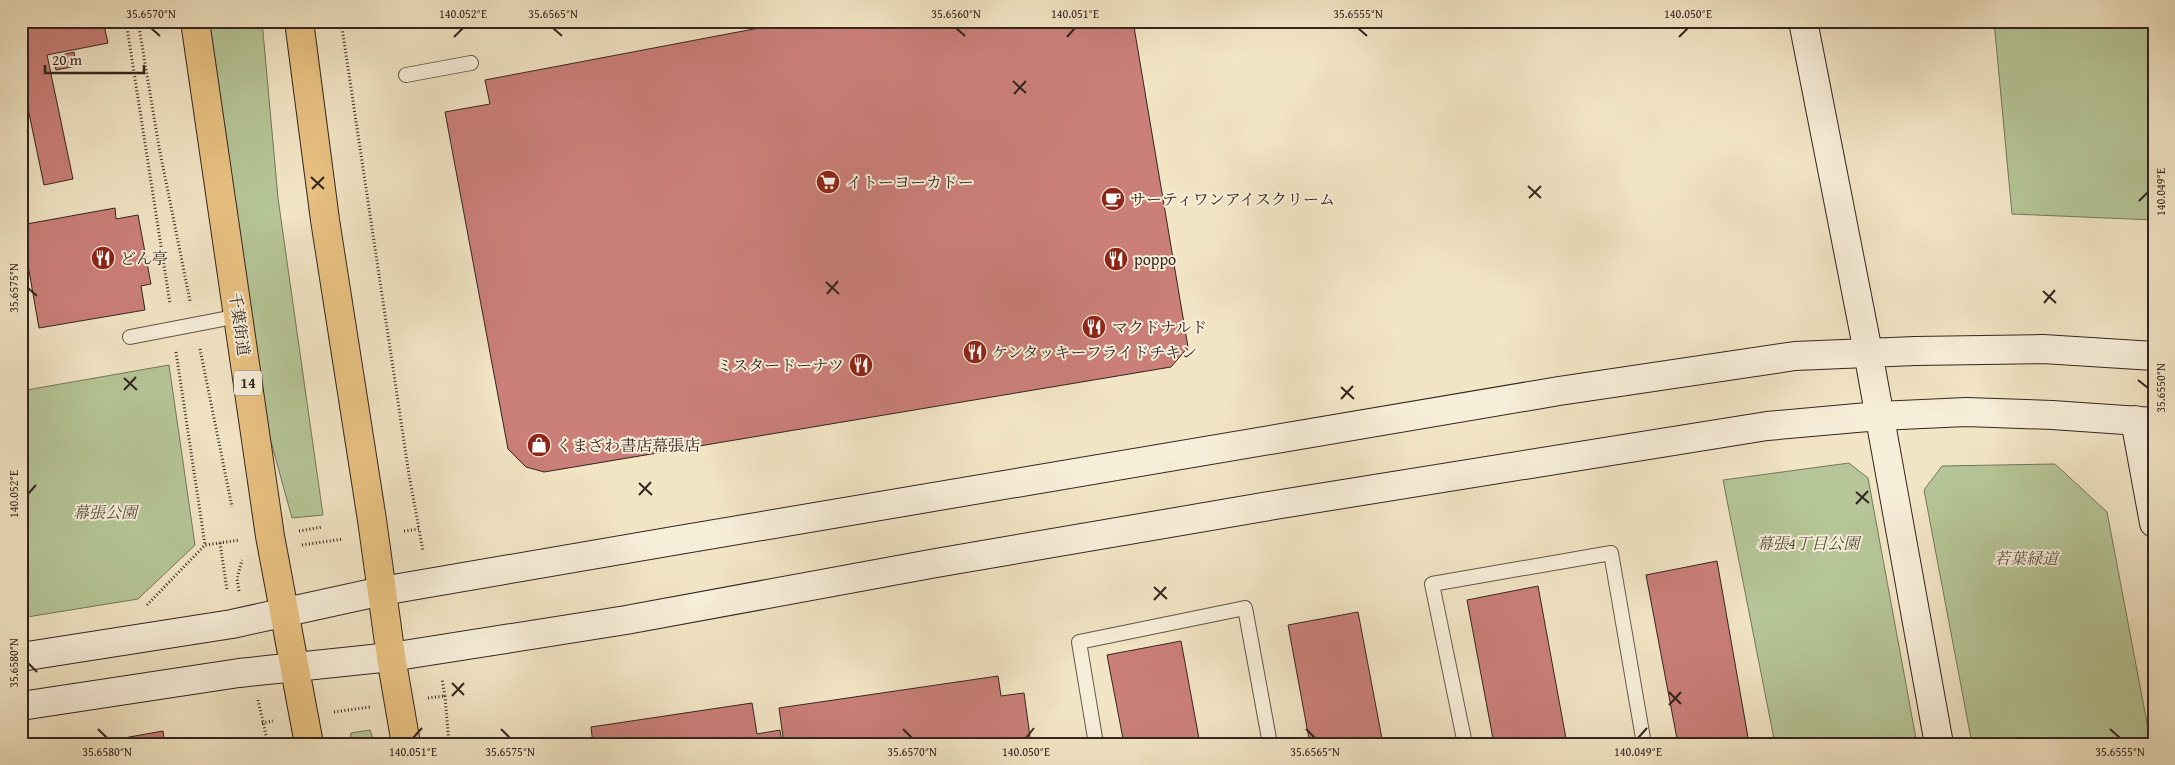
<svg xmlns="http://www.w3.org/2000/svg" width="2175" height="765" viewBox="0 0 2175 765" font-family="'Gentium Book Plus','Noto Serif JP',serif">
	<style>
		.green { fill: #b6c698; stroke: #74765c }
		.building { fill: #ca7f79; stroke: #33251f }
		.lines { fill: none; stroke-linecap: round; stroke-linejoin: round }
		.lane-casing { stroke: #635548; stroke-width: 16 }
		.secondary-casing { stroke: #33251f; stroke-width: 30 }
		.highway-casing { stroke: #33251f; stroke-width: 30 }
		.path { stroke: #33251f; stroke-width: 3; stroke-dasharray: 1 2.5; stroke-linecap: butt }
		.lane { stroke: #f7eed9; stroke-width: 14 }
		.secondary { stroke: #f7eed9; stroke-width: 28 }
		.highway { stroke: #e9c282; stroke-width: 28 }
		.ticks { fill: none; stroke: #33251f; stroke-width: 2 }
		.labels { text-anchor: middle; stroke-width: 4; stroke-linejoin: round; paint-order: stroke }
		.shield { fill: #f7eed9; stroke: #6e6157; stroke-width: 1 }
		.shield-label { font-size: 15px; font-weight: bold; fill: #33251f }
		.poi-label { font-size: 16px; fill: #33251f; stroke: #f7eed9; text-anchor: start }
		.street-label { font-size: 16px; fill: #33251f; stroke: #f7eed9 }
		.park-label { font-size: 16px; font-style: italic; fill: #544d3d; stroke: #f7eed9 }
		.neatline { fill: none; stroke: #33251f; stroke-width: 2 }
		.ticks-label { font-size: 12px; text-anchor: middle; fill: #33251f }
	</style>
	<rect width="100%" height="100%" fill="#f2e5c5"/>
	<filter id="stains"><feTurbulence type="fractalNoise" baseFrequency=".004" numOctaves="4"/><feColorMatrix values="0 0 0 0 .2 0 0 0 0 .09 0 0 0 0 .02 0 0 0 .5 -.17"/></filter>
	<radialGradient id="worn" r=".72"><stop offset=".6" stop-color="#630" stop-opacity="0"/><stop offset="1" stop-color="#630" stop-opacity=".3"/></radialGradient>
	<path class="green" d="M191,21h71l16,177 45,317 -31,3 -25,-91z
		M1994,21h160v199l-142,-6z
		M169,365l26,180 -57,54 -117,19v-227z
		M1849,463l19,15 49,266h-142l-52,-264z
		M2055,464l52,48 44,232h-179l-48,-254 18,-24z
		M370,730l5,14h-26l2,-11z"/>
	<path class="building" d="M21,21h82l5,22 -61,12 26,124 -29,6 -23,-110z
		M796,21h337l55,326 -17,20 -627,105 -18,-5 -18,-18 -63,-337 45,-8 -5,-24z
		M74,52l2,14 -20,4 -3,-13z
		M115,208l1,11 22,-4 13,69 -10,2 4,24 -106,18 -18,-103z
		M1717,561l32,182 -71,1 -32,-169z
		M1538,586l29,158h-73l-27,-144z
		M1358,612l25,132h-73l-22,-119z
		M1181,641l19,103h-76l-17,-89z
		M998,676l3,20 23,-3 7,51h-247l-5,-36z
		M752,703l5,31 23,-4 2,14h-189l-2,-17z
		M163,731l2,13h-75z"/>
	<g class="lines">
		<g class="lane-casing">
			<path id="lane" d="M406,75l65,-12
				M130,337l109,-21
				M1096,744l-17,-102 166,-34 25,136
				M1465,744l-33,-160 179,-31 33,191"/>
		</g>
		<g class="secondary-casing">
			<path id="secondary" d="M1803,21l65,331 71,392
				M2135,420l19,103
				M21,657l211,-33 150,-33 297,-51 880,-149 236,-35 120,-5 128,-2 111,7
				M21,706l218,-33 152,-16 235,-37 310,-57 345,-59 486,-78 112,-10 87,-4 86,3 102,7"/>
		</g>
		<g class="highway-casing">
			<path id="highway" d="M195,21l75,515 39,208
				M299,21l26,199 47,300 19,137 15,87"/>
		</g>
		<path class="path" d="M126,21l44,283
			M138,21l21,126 31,154
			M341,21l68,454 10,54
			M200,349l32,158
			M176,352l29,193
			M299,531l23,-4
			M404,531l15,-2 4,23
			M220,543l7,47
			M302,545l41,-6
			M239,591l-2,-12 5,-19
			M147,605l58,-60 35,-5
			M445,696l4,48
			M428,698l17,-2 -3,-17
			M258,700l10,44
			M334,712l36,-5
			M262,723l11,-2"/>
		<use href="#lane" class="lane"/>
		<use href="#secondary" class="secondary"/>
		<use href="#highway" class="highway"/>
	</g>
	<path class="ticks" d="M151,28l9,8M553,28l9,8M956,28l9,8M1358,28l9,8M454,37l9,-9M1067,37l8,-9M1679,37l9,-9M1013,81l13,12M1014,94l12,-13M311,177l13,12M1528,186l13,12M312,189l12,-12M1529,198l12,-12M2139,201l9,-9M826,282l13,12M28,288l9,8M2043,291l13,12M827,294l11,-13M2044,303l11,-13M124,378l13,12M2138,380l10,8M1341,387l13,12M124,390l12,-13M1341,399l12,-13M639,483l13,12M1856,492l13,11M28,494l8,-9M639,495l12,-13M1856,504l12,-13M1154,587l13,12M1154,600l12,-13M28,663l9,9M452,683l12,12M1669,692l12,12M452,696l12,-13M1669,705l12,-13M98,729l9,9M501,729l9,9M903,729l9,9M1306,729l9,9M2110,729l10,9M413,738l9,-10M1026,738l8,-10M1638,738l9,-10"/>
	<defs>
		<g id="supermarket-disc" transform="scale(1.25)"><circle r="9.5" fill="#8f2418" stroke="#f7eed9"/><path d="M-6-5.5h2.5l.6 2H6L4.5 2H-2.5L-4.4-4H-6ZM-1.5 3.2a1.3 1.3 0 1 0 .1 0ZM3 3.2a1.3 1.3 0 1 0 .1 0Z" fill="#fff"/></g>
		<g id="cafe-disc" transform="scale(1.25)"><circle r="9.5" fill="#8f2418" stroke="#f7eed9"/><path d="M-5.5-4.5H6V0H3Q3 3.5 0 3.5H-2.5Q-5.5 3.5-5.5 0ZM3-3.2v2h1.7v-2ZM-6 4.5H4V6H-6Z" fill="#fff"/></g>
		<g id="restaurant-disc" transform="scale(1.25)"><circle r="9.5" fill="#8f2418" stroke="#f7eed9"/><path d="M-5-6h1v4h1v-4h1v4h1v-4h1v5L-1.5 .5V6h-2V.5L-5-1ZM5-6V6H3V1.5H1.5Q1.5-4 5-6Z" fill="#fff"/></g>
		<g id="shop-disc" transform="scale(1.25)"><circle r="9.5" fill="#8f2418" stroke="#f7eed9"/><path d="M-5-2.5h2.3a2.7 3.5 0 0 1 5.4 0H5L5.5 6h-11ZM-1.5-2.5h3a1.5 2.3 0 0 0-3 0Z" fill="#fff"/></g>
	</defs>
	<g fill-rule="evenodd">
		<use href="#supermarket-disc" x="828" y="182"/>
		<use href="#cafe-disc" x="1113" y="199"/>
		<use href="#restaurant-disc" x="103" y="258"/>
		<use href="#restaurant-disc" x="1116" y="259"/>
		<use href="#restaurant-disc" x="1094" y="327"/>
		<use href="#restaurant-disc" x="975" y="352"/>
		<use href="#restaurant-disc" x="861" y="365"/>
		<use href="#shop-disc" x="539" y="445"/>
	</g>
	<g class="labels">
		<rect class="shield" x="234" y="370.5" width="28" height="25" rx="4"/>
		<g class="shield-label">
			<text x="248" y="388">14</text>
		</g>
		<g class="poi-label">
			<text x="846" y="188">イトーヨーカドー</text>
			<text x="1130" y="205">サーティワンアイスクリーム</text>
			<text x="120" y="264">どん亭</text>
			<text x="1134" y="265">poppo</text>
			<text x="1112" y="333">マクドナルド</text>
			<text x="992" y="358">ケンタッキーフライドチキン</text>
			<text x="844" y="371" text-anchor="end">ミスタードーナツ</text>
			<text x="556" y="451">くまざわ書店幕張店</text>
		</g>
		<g class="street-label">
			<text transform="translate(240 324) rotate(82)" y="6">千葉街道</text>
		</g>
		<g class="park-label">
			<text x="105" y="518">幕張公園</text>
			<text x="1808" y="549">幕張4丁目公園</text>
			<text x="2026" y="564">若葉緑道</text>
		</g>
	</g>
	<rect width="2175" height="765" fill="none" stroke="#f2e5c5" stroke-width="55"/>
	<path d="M45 65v8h99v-8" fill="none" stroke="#33251f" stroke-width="2.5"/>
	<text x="52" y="65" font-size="15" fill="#33251f" stroke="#f7eed9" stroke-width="4" paint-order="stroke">20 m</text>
	<rect x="28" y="28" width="2120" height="710" class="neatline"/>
	<g class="ticks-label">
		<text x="151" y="18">35.6570°N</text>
		<text x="463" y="18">140.052°E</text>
		<text x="553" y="18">35.6565°N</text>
		<text x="956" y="18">35.6560°N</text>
		<text x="1075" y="18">140.051°E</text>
		<text x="1358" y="18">35.6555°N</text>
		<text x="1688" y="18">140.050°E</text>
		<text transform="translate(2161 192) rotate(-90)" y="4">140.049°E</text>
		<text transform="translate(14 288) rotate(-90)" y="4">35.6575°N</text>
		<text transform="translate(2161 388) rotate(-90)" y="4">35.6550°N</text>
		<text transform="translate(14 494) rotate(-90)" y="4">140.052°E</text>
		<text transform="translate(14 663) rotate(-90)" y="4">35.6580°N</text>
		<text x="107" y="756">35.6580°N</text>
		<text x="413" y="756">140.051°E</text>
		<text x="510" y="756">35.6575°N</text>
		<text x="912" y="756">35.6570°N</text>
		<text x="1026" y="756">140.050°E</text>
		<text x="1315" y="756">35.6565°N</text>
		<text x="1638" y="756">140.049°E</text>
		<text x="2120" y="756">35.6555°N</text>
	</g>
	<rect width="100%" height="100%" filter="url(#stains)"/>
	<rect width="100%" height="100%" fill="url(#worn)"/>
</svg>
